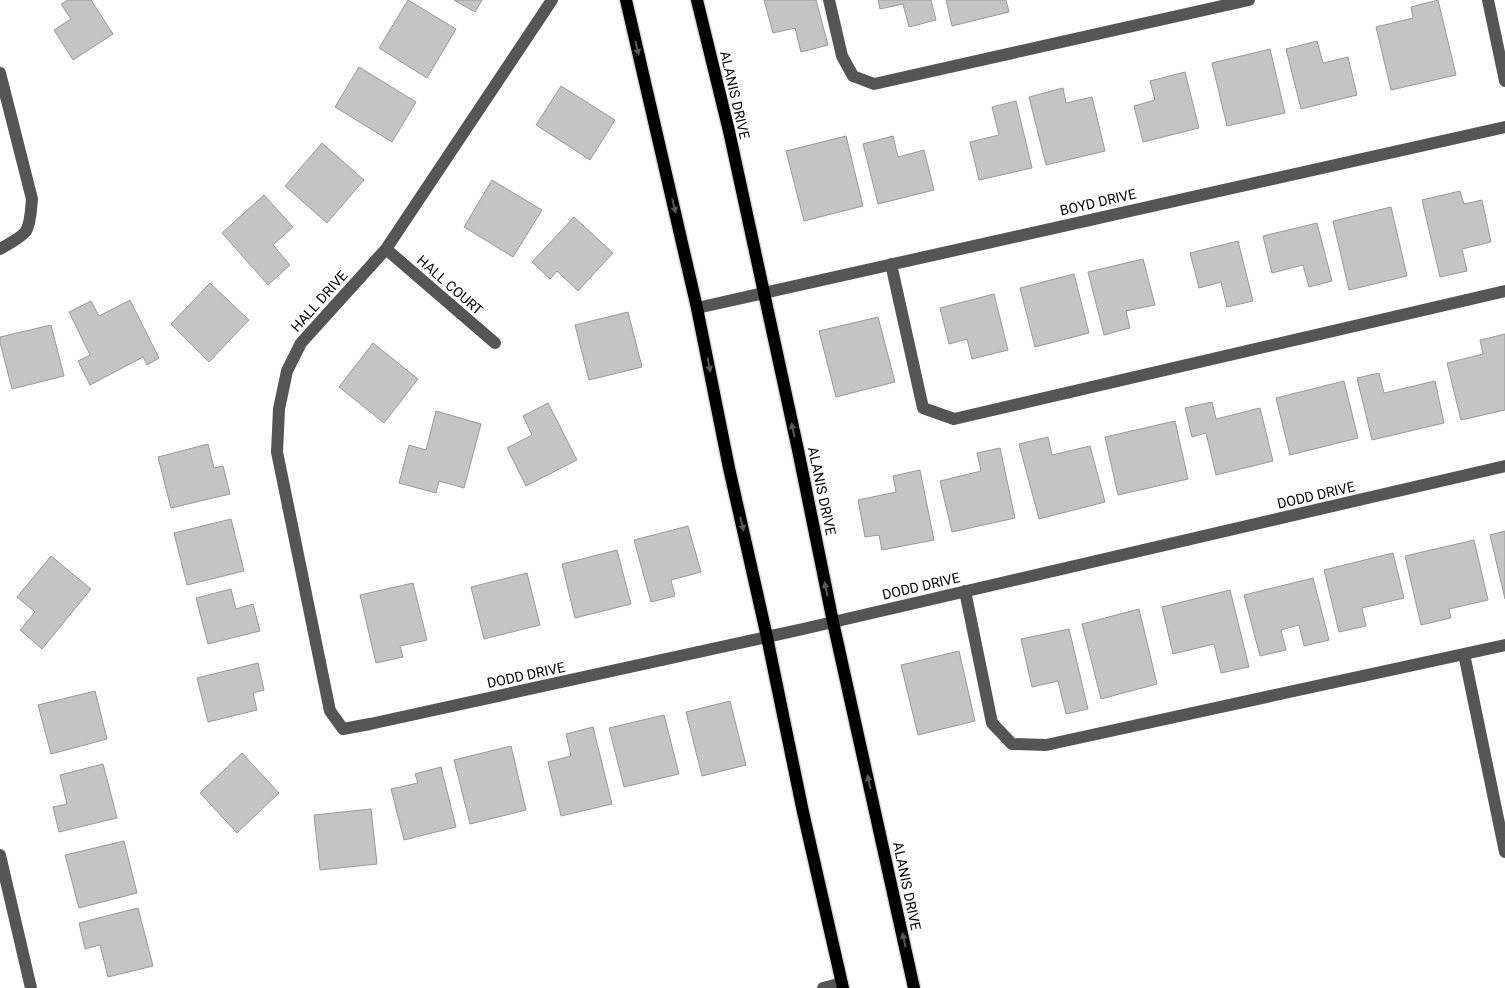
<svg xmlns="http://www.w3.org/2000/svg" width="1505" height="988" viewBox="0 0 1505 988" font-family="Roboto,sans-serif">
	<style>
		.building { fill: #c4c4c4; stroke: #999 }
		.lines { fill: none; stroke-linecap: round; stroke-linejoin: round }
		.major-casing { stroke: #dbdbdb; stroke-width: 15 }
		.minor { stroke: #555; stroke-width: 12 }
		.major { stroke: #000; stroke-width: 12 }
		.oneway { fill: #595959 }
		.labels { text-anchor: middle; stroke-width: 5; stroke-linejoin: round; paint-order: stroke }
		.street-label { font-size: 14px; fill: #000; stroke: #fff }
	</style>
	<rect width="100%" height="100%" fill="#fff"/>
	<path class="building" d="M68,0h23l22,34 -40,26 -19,-30 17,-11 -10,-15z
		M408,0l48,29 -29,49 -48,-30z
		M454,0h28l-7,12z
		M764,0h52l12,45 -27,7 -6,-24 -22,5z
		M878,0h53l5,20 -27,7 -6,-23 -23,5z
		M946,0h60l3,12 -57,14z
		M1438,0l18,75 -65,15 -15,-63 37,-9 -2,-11z
		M1317,41l6,22 25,-6 9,38 -56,14 -15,-60z
		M1270,49l15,64 -58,13 -15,-63z
		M359,67l57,35 -24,40 -57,-35z
		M1185,72l14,56 -56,14 -9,-36 21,-6 -5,-19z
		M561,86l54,34 -25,40 -54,-35z
		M1063,88l3,15 26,-6 13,54 -59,14 -17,-68z
		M1016,101l16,67 -53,12 -9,-38 29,-7 -7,-28z
		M846,136l17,70 -59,15 -18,-70z
		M893,136l5,21 26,-7 10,40 -56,14 -15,-60z
		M322,143l42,37 -37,43 -42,-37z
		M492,180l50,30 -29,47 -49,-30z
		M1460,191l4,13 18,-4 9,42 -29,7 5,22 -27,6 -18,-77z
		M264,195l29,32 -20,18 17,20 -22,20 -46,-52z
		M1391,207l16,69 -58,14 -16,-69z
		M574,217l39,36 -35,38 -21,-20 -7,8 -18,-17z
		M1317,223l15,58 -23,6 -6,-22 -31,8 -9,-37z
		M1238,241l15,60 -26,6 -6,-25 -22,6 -9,-35z
		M1143,259l12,46 -29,6 4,17 -26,7 -16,-63z
		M1074,274l15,59 -54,14 -15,-59z
		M210,283l39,37 -40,42 -38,-38z
		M994,294l14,56 -36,9 -5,-20 -18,5 -9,-36z
		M130,300l29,58 -12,7 -4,-8 -53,28 -12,-24 12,-6 -21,-43 22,-11 8,15z
		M628,312l14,55 -53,13 -14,-55z
		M878,317l17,65 -59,15 -17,-66z
		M51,325l13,51 -52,13 -12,-47v-5z
		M1505,334v76l-44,10 -14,-57 36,-9 -3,-14z
		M373,343l45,36 -34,44 -45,-36z
		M1379,373l5,20 51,-12 9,42 -72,17 -15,-62z
		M1344,381l14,57 -68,17 -14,-57z
		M1212,402l4,17 44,-11 13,53 -57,14 -10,-42 -14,4 -7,-29z
		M548,403l29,57 -51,26 -19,-38 25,-13 -9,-19z
		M436,411l45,13 -17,64 -25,-7 -3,12 -37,-10 10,-38 17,5z
		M1175,421l13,58 -70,16 -13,-58z
		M1048,437l4,18 38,-9 15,56 -66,17 -20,-75z
		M208,444l6,24 9,-2 7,28 -59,14 -13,-51z
		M1000,448l15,70 -63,14 -12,-51 41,-10 -4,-18z
		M920,470l14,70 -52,10 -3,-15 -14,2 -7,-37 38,-8 -3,-16z
		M231,519l13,52 -57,14 -13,-52z
		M688,526l13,46 -30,8 4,16 -24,6 -17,-62z
		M1505,531v68l-15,-64z
		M1474,540l14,60 -39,9 2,9 -30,7 -16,-69z
		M617,550l14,54 -56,14 -13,-54z
		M1393,553l11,45 -42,10 4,18 -27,6 -15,-62z
		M51,556l40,33 -49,60 -22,-19 15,-18 -18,-15z
		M527,573l13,52 -56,14 -13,-52z
		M1313,578l16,62 -25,6 -5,-21 -18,5 5,20 -26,6 -16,-61z
		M413,583l14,57 -27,6 3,11 -27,6 -16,-68z
		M231,589l5,20 17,-5 7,27 -52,13 -12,-46z
		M1230,590l19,77 -28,6 -7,-29 -41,10 -11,-47z
		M1139,609l18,75 -56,15 -19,-75z
		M1069,629l19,80 -22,5 -8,-33 -26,6 -11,-48z
		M959,651l16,70 -57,14 -17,-70z
		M258,663l6,27 -11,3 4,17 -49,12 -11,-44z
		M95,691l12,48 -56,15 -13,-49z
		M730,701l16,64 -44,11 -16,-64z
		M664,715l15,59 -55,13 -15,-59z
		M593,727l19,77 -51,12 -13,-54 23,-6 -5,-22z
		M511,746l15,64 -56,14 -16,-64z
		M242,753l37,40 -42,40 -37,-40z
		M103,764l14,54 -58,14 -6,-25 14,-3 -7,-29z
		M441,767l15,60 -52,13 -13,-51 27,-6 -3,-9z
		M371,809l6,55 -57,6 -6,-55z
		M124,841l13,52 -58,15 -14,-53z
		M138,908l15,58 -45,11 -8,-32 -15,4 -6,-26z"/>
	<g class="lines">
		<g class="major-casing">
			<path id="major" d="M626,0l71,308 32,160 38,169 36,175 40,176
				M697,0l32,131 69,319 35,172 81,366"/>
		</g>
		<path class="minor" d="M552,0l-166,249 -85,94 -14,28 -8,38 -2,43 53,259 13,18 27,-5 433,-95 702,-163
			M829,0l13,56 11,20 21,8 375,-84
			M1488,0l17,81
			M0,73l32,126c-1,9 -1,24 -6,32 -4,6 -19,14 -26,18
			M386,249l109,94
			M891,264l32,144 31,11 551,-128
			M697,308l808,-181
			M965,591l27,132 20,21 34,1 459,-100
			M1464,654l41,198
			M0,855l31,133
			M823,988l19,-5"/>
		<use href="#major" class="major"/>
	</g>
	<defs><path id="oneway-solid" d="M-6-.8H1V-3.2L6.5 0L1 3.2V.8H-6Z" transform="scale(1.25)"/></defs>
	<g class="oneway">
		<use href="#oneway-solid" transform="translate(637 48) rotate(77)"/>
		<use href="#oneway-solid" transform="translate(674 206) rotate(77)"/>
		<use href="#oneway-solid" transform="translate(709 365) rotate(79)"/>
		<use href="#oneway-solid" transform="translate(793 430) rotate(-102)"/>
		<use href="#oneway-solid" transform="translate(742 524) rotate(77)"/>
		<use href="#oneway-solid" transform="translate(826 589) rotate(-102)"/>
		<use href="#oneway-solid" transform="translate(869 782) rotate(-103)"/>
		<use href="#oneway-solid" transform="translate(904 940) rotate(-102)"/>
	</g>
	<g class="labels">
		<g class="street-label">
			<text transform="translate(735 95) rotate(77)" y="5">ALANIS DRIVE</text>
			<text transform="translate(1098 202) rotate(-13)" y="5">BOYD DRIVE</text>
			<text transform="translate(450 285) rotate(41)" y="5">HALL COURT</text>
			<text transform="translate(319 301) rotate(-48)" y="5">HALL DRIVE</text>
			<text transform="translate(822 491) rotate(78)" y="5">ALANIS DRIVE</text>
			<text transform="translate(1316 495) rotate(-13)" y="5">DODD DRIVE</text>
			<text transform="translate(921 586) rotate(-13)" y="5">DODD DRIVE</text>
			<text transform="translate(526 675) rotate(-12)" y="5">DODD DRIVE</text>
			<text transform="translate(907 886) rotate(78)" y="5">ALANIS DRIVE</text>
		</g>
	</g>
</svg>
